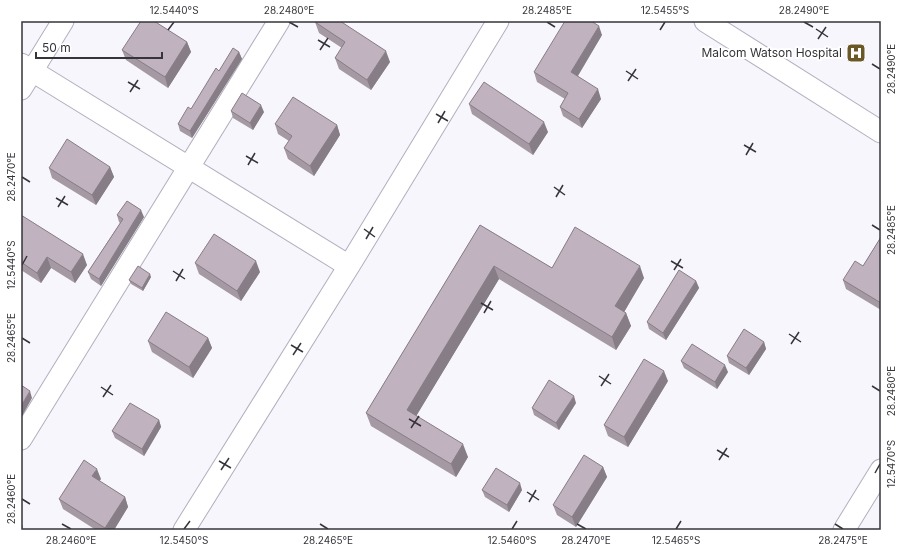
<svg xmlns="http://www.w3.org/2000/svg" width="902" height="551" viewBox="0 0 902 551" font-family="Inter,sans-serif">
	<style>
		.lines { fill: none; stroke-linecap: round; stroke-linejoin: round }
		.minor-casing { stroke: #b3afbf; stroke-width: 23 }
		.minor { stroke: #fff; stroke-width: 21 }
		.wall { fill: #a599a4 }
		.shaded-wall { fill: #867d86 }
		.building { fill: #c0b2bf; stroke: #867d86 }
		.ticks { fill: none; stroke: #36343a; stroke-width: 1.5 }
		.labels { text-anchor: middle; stroke-width: 4; stroke-linejoin: round; paint-order: stroke }
		.poi-label { font-size: 12px; fill: #36343a; stroke: #fff; text-anchor: end }
		.neatline { fill: none; stroke: #36343a; stroke-width: 1.5 }
		.ticks-label { font-size: 10px; text-anchor: middle; fill: #36343a }
	</style>
	<rect width="100%" height="100%" fill="#f7f6fd"/>
	<g class="lines">
		<g class="minor-casing">
			<path id="minor" d="M705,21l176,111
				M21,64l328,202
				M21,89l42,-68
				M21,439l258,-418
				M184,530l165,-264 149,-245
				M844,530l37,-60"/>
		</g>
		<use href="#minor" class="minor"/>
	</g>
	<path class="wall" d="M315,22l75,40 -19,28 -32,-21 -4,-11 7,-10 -23,-15z
		M602,35l-24,41 23,23 -19,29 -19,-12 -3,-9 5,-8 -28,-17 -3,-10z
		M187,42l4,10 -23,36 -42,-28 -4,-10z
		M239,52l3,7 -50,79 -12,-7 -2,-7 13,-15 28,-38z
		M469,104l79,28 -15,23 -61,-41z
		M231,111l33,1 -11,18 -20,-12z
		M275,124l62,1 3,10 -26,41 -26,-17 -4,-11 5,-7 -11,-7z
		M110,167l4,10 -18,28 -44,-27 -3,-10z
		M21,215l66,50 -12,18 -24,-15 -10,15 -20,-13z
		M117,215l27,2 -43,69 -10,-7 -3,-7 32,-49 -1,-1z
		M480,225l72,43 92,10 -20,34 2,1 5,13 -15,24 -117,-71 -83,137 52,41 -12,20 -85,-51 -5,-13z
		M881,237v73l-35,-21 -3,-9 20,-14z
		M195,263l65,9 -19,29 -42,-27z
		M151,277l-8,14 -12,-7 -2,-4z
		M696,281l3,7 -33,52 -17,-11 -2,-7z
		M208,338l4,10 -19,30 -41,-26 -4,-11z
		M764,342l2,7 -17,26 -20,-12 -2,-7z
		M681,361l47,11 -11,17 -33,-21z
		M668,381l-40,66 -20,-11 -4,-11z
		M576,403l-17,27 -25,-15 -2,-7z
		M159,420l2,7 -17,29 -29,-18 -3,-7z
		M603,467l4,10 -31,50 -19,-12 -4,-10z
		M101,479l-2,2 26,16 3,10 -14,23h-18l-33,-21 -4,-10z
		M482,490h40l-13,22 -24,-15z"/>
	<path class="shaded-wall" d="M599,26l3,9 -28,47 -3,-10z
		M187,42l4,10 -23,36 -3,-11z
		M386,51l4,11 -19,28 -4,-10z
		M239,52l3,7 -50,79 -2,-7z
		M598,89l3,10 -19,29 -3,-9z
		M261,105l3,7 -11,18 -3,-7z
		M544,122l4,10 -15,23 -4,-11z
		M337,125l3,10 -26,41 -4,-10z
		M110,167l4,10 -18,28 -4,-10z
		M141,210l3,7 -43,69 -2,-7z
		M83,254l4,11 -12,18 -4,-11z
		M47,257l4,11 -10,15 -4,-10z
		M256,261l4,11 -19,29 -4,-10z
		M494,266l5,13 -87,144 -5,-13z
		M640,266l4,12 -24,41 -5,-13z
		M150,274l1,3 -8,14 -1,-3z
		M696,281l3,7 -33,52 -3,-7z
		M626,313l5,13 -15,24 -4,-13z
		M208,338l4,10 -19,30 -4,-11z
		M764,342l2,7 -17,26 -3,-7z
		M725,365l3,7 -11,17 -2,-7z
		M664,371l4,10 -40,66 -4,-10z
		M30,391l2,7 -11,20v-12z
		M574,396l2,7 -17,27 -3,-7z
		M159,420l2,7 -17,29 -2,-7z
		M463,444l5,13 -12,20 -5,-13z
		M603,467l4,10 -31,50 -4,-10z
		M97,469l4,10 -5,7 -4,-10z
		M520,483l2,7 -13,22 -2,-7z
		M125,497l3,10 -14,23h-8l-1,-2z
		M21,522l2,5 -2,3z"/>
	<path class="building" d="M141,21h13l33,21 -22,35 -43,-27z
		M316,21h24l46,30 -19,29 -32,-22 10,-16 -30,-20z
		M565,21h26l8,5 -28,46 27,17 -19,30 -19,-12 8,-14 -34,-21z
		M233,48l6,4 -49,79 -12,-7 10,-17 3,2 25,-41 3,3z
		M484,82l60,40 -15,22 -60,-40z
		M242,93l19,12 -11,18 -19,-12z
		M293,97l44,28 -27,41 -26,-18 8,-12 -17,-12z
		M67,139l43,28 -18,28 -43,-27z
		M127,201l14,9 -42,69 -11,-7 35,-53 -6,-4z
		M21,215l62,39 -12,18 -24,-15 -10,16 -16,-11z
		M480,225l72,43 23,-41 65,39 -25,40 11,7 -14,24 -118,-71 -87,144 56,34 -12,20 -85,-51z
		M214,234l42,27 -19,30 -42,-28z
		M881,237v66l-38,-23 12,-19 8,5z
		M138,266l12,8 -8,14 -13,-8z
		M679,270l17,11 -33,52 -16,-11z
		M166,312l42,26 -19,29 -41,-26z
		M744,329l20,13 -18,26 -19,-12z
		M692,344l33,21 -10,17 -34,-21z
		M644,359l20,12 -40,66 -20,-12z
		M549,380l25,16 -18,27 -24,-15z
		M21,385l9,6 -9,15z
		M130,403l29,17 -17,29 -30,-18z
		M584,455l19,12 -31,50 -19,-12z
		M84,460l13,9 -5,7 33,21 -20,31 -46,-29z
		M496,468l24,15 -13,22 -25,-15z"/>
	<path class="ticks" d="M289,22l9,5M547,22l8,5M804,22l9,5M816,29l12,8M168,30l6,-8M660,30l5,-8M818,39l8,-12M318,40l12,7M320,50l8,-12M872,64l8,5M626,71l12,8M628,81l8,-12M128,82l12,7M130,92l8,-12M436,114l12,7M438,123l7,-12M744,145l12,7M746,155l7,-12M246,156l12,7M248,165l7,-12M22,177l8,5M554,187l11,8M556,197l7,-12M56,198l12,7M58,207l7,-11M872,225l8,5M364,229l11,8M366,239l7,-12M671,261l12,7M22,265l5,-9M674,270l7,-11M173,271l12,8M176,281l7,-12M481,303l12,7M484,313l7,-12M789,334l12,8M22,338l8,5M791,344l8,-12M291,345l12,7M293,355l8,-12M599,376l12,8M601,386l8,-12M872,386l8,5M101,387l12,8M103,397l8,-12M409,419l12,7M411,428l8,-12M717,450l12,7M719,460l8,-12M219,461l12,7M221,470l8,-12M875,473l5,-9M527,492l12,8M22,499l8,5M529,502l7,-12M62,524l9,5M320,524l8,5M577,524l9,5M835,524l8,5M184,529l6,-8M512,529l5,-8M676,529l5,-8"/>
	<defs>
		<g id="hospital-square" transform="scale(1)"><rect x="-9" y="-9" width="18" height="18" rx="4" fill="#685926" stroke="#fff"/><path d="M-5-5h3v3.5h4V-5h3V5h-3V1.5h-4V5h-3Z" fill="#fff"/></g>
	</defs>
	<g fill-rule="evenodd">
		<use href="#hospital-square" x="856" y="53"/>
	</g>
	<g class="labels">
		<g class="poi-label">
			<text x="842" y="57">Malcom Watson Hospital</text>
		</g>
	</g>
	<rect width="902" height="551" fill="none" stroke="#ffffff" stroke-width="44"/>
	<path d="M36 52v6h126v-6" fill="none" stroke="#36343a" stroke-width="2"/>
	<text x="42" y="52" font-size="12" fill="#36343a" stroke="#ffffff" stroke-width="3" paint-order="stroke">50 m</text>
	<rect x="22" y="22" width="858" height="507" class="neatline"/>
	<g class="ticks-label">
		<text x="174" y="14">12.5440°S</text>
		<text x="289" y="14">28.2480°E</text>
		<text x="547" y="14">28.2485°E</text>
		<text x="665" y="14">12.5455°S</text>
		<text x="804" y="14">28.2490°E</text>
		<text transform="translate(891 69) rotate(-90)" y="4">28.2490°E</text>
		<text transform="translate(11 177) rotate(-90)" y="4">28.2470°E</text>
		<text transform="translate(891 230) rotate(-90)" y="4">28.2485°E</text>
		<text transform="translate(11 265) rotate(-90)" y="4">12.5440°S</text>
		<text transform="translate(11 338) rotate(-90)" y="4">28.2465°E</text>
		<text transform="translate(891 391) rotate(-90)" y="4">28.2480°E</text>
		<text transform="translate(891 464) rotate(-90)" y="4">12.5470°S</text>
		<text transform="translate(11 499) rotate(-90)" y="4">28.2460°E</text>
		<text x="71" y="544">28.2460°E</text>
		<text x="184" y="544">12.5450°S</text>
		<text x="328" y="544">28.2465°E</text>
		<text x="512" y="544">12.5460°S</text>
		<text x="586" y="544">28.2470°E</text>
		<text x="676" y="544">12.5465°S</text>
		<text x="843" y="544">28.2475°E</text>
	</g>
</svg>
